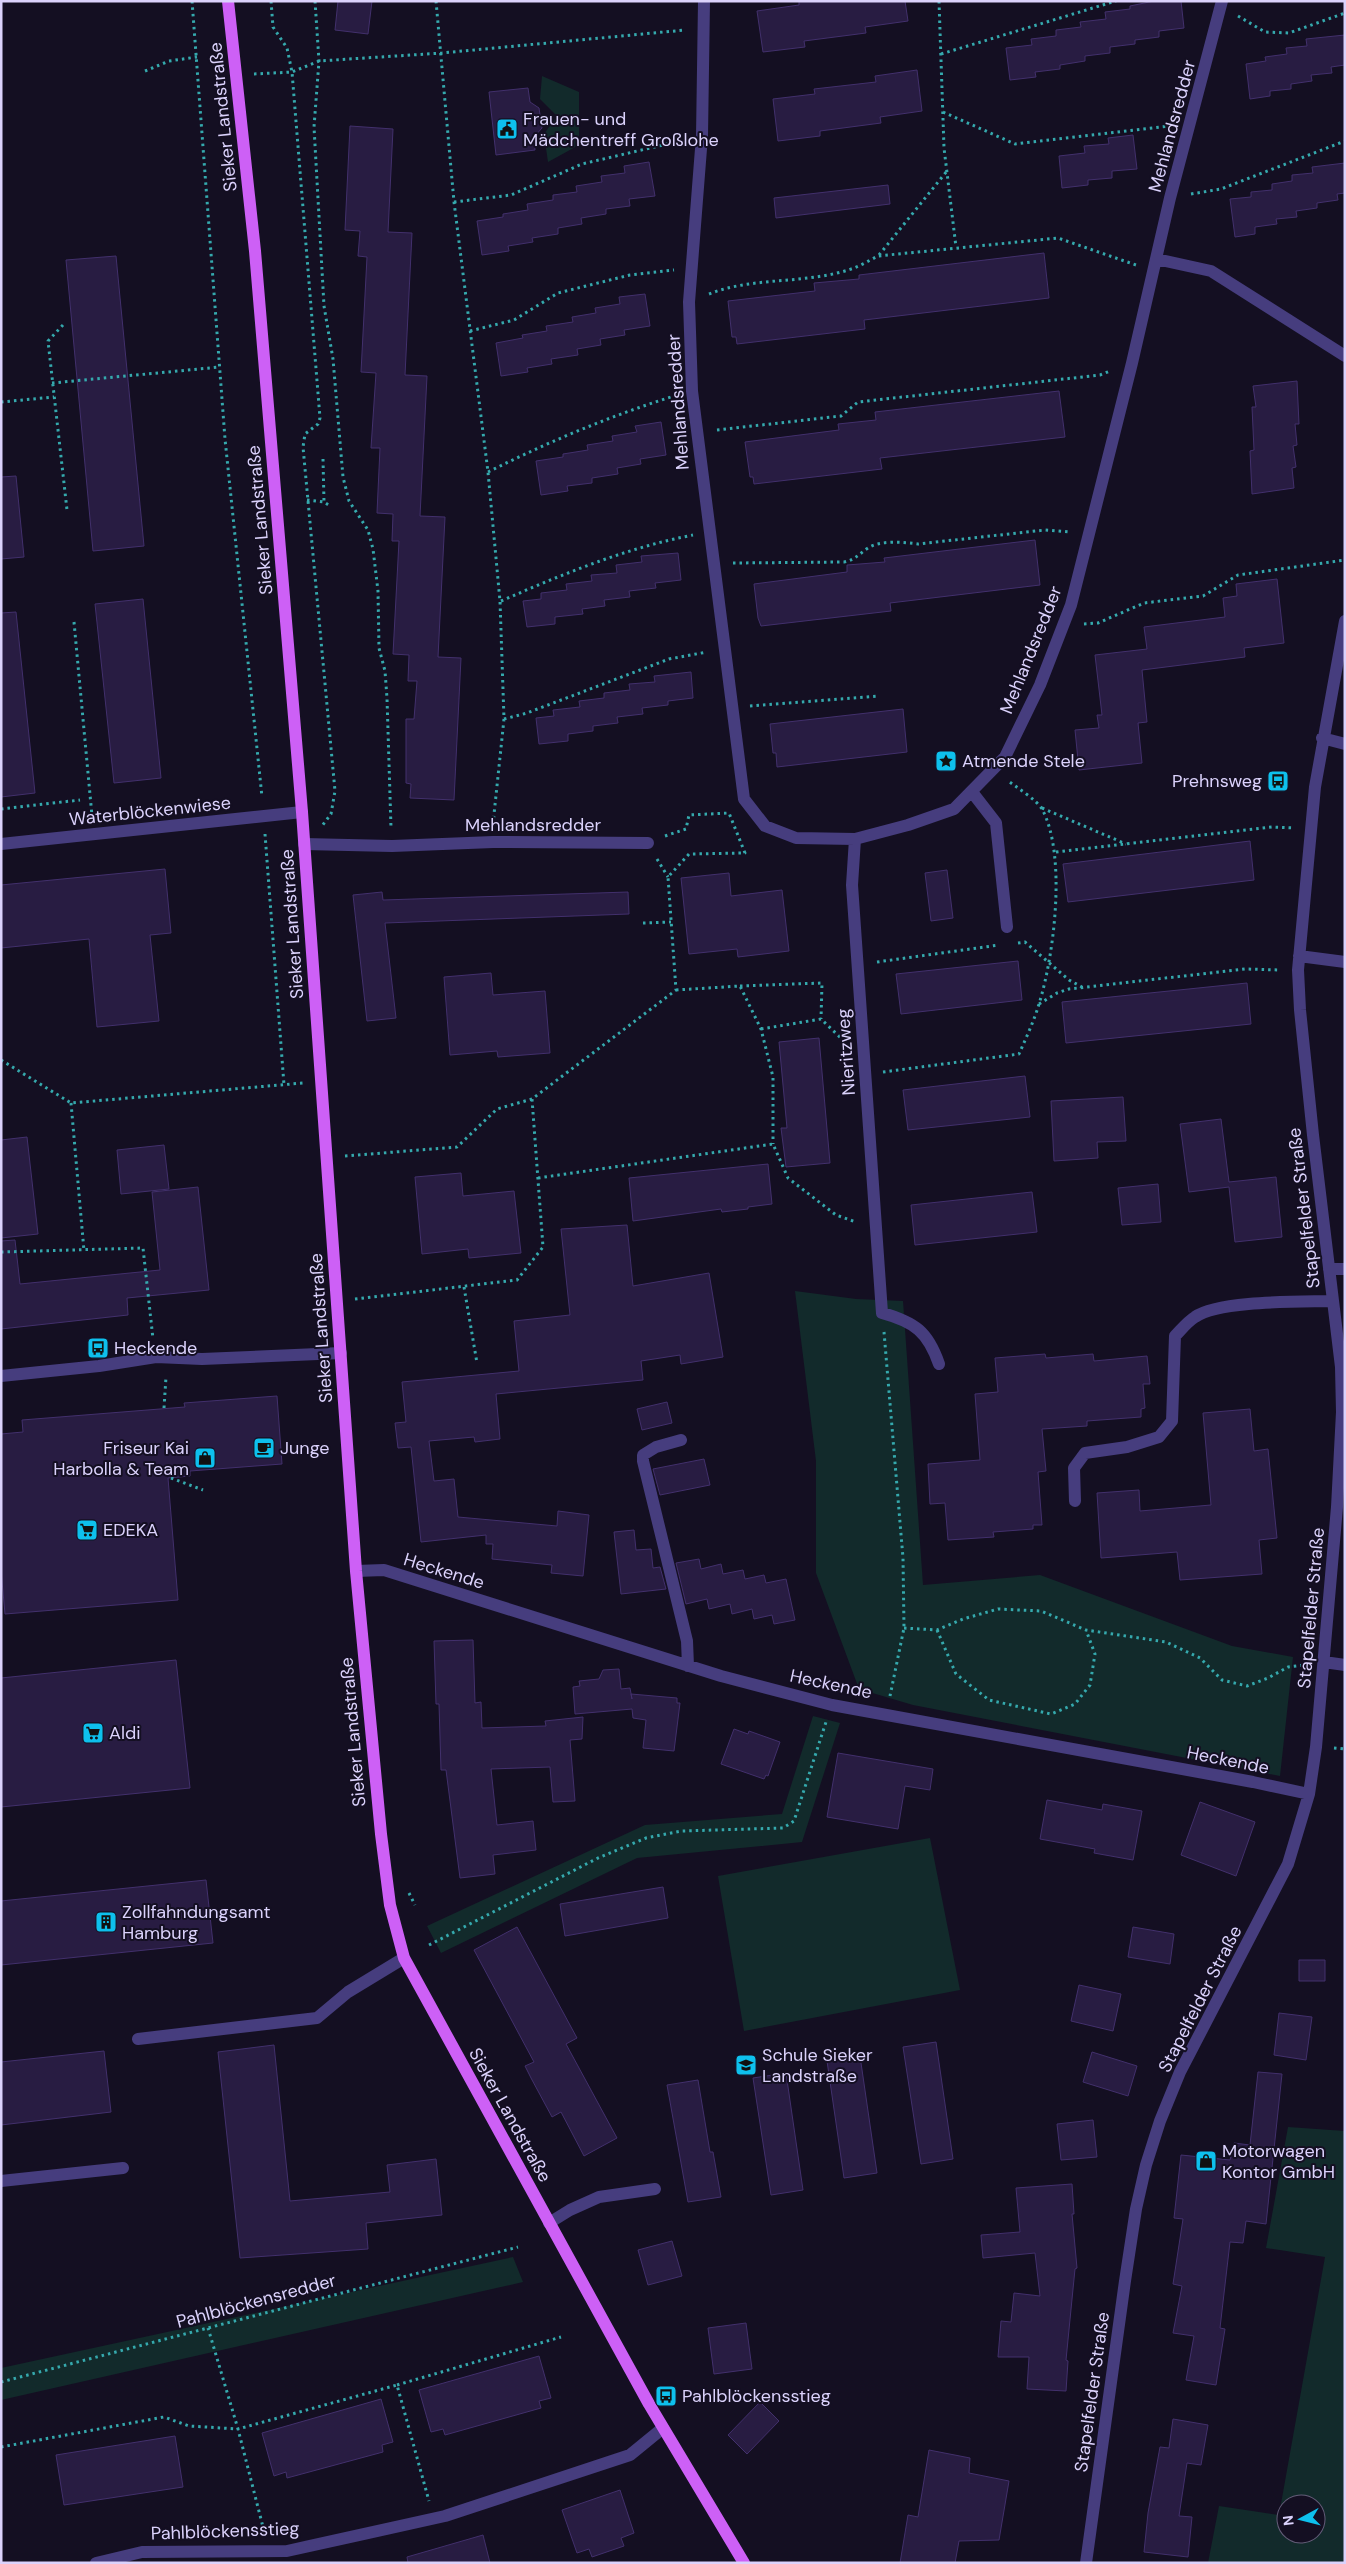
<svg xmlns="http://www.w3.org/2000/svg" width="1346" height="2564" viewBox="0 0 1346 2564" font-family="'DM Sans',sans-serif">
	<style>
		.green { fill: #122a2b; fill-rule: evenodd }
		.building { fill: #281c42; stroke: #42306c }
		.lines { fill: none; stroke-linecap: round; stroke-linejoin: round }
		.path { stroke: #35a9ad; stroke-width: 3; stroke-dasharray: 2.5 4; stroke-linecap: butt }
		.minor { stroke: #463d7e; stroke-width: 12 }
		.major { stroke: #cd60f6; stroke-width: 12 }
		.labels { text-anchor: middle; stroke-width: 4; stroke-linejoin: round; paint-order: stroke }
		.street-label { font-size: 18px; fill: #dbd2fc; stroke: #140f22 }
		.poi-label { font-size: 18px; fill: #dbd2fc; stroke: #140f22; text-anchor: start }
	</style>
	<rect width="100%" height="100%" fill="#140f22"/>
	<path class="green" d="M542,76l37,16v53l-31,17 -4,-28 13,-18 -17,-17z
		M795,1291l61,8 47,2 20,284 117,-10 192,71 61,11 -13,119 -367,-71 -54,-16 -43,-116v-112z
		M813,1716l27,7 -38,119 -165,16 -196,95 -14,-27 218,-101 137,-11z
		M930,1838l30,152 -216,41 -26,-155z
		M1288,2127l57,4v432h-137l11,-57 60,9 46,-258 -59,-9zM1286,2504h30v30h-30z
		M513,2257l10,25 -522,118v-32z"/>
	<path class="building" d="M338,1h34l-4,33 -33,-4z
		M799,1h106l3,20 -43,6 1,6 -62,8 1,6 -42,5 -6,-41 42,-6z
		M1154,1h27l3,27 -25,3v6l-24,3v4l-25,3v6l-25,3v5l-25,4v4l-25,3 1,5 -26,3 -4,-32 26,-3 -1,-6 25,-3v-6l25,-3 -1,-5 26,-3 -1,-7 25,-3v-3z
		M1345,35v30l-14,2 1,6 -21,2 1,6 -21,3v5l-21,2v5l-20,3 -4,-35 20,-3 -1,-4 22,-3 -1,-6 21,-2 -1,-7z
		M917,70l5,41 -42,6 1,6 -61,8v5l-42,5 -5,-42 42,-5 -1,-5 62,-7 -1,-6z
		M528,88l2,14 9,6 3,20 -8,9 1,13 -39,5 -7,-63z
		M350,126l43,3 -5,103 24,1 -7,142 22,1 -7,140 25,1 -7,140 23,1 -7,142 -44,-2 1,-14 -5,-1v-64h8l3,-38h-9l1,-26 -16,-1 6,-113h-7l1,-27 -16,-1 3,-65h-9l5,-75 -15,-1 6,-115 -9,-1 2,-25 -15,-1z
		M1133,135l4,34 -25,2v7l-24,2v5l-26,3 -3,-32 26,-3 -1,-7 25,-2 -1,-6z
		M649,162l6,34 -26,3 1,7 -24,3v5l-25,4 1,6 -24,4v6l-26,4 1,4 -25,4 1,5 -27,4 -5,-34 26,-4v-3l25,-4 -1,-6 26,-4v-5l24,-3 -1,-6 26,-4 -1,-6 24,-3 -1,-7z
		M1345,163v30l-8,1 1,6 -21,3v5l-21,3 1,6 -21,2 1,5 -22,3v7l-20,3 -5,-38 21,-2v-5l21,-2v-6l20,-3v-6l21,-2 -1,-6z
		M888,185l2,19 -114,14 -2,-20z
		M1044,253l5,45 -185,22 1,9 -128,15 -1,-7h-4l-4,-36 87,-10 -1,-8 45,-4v-4z
		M116,256l28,290 -51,5 -27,-291z
		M645,294l5,32 -26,4 1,5 -25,4 1,6 -24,4 1,6 -27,4 1,5 -25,4 1,4 -27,4 -5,-33 27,-5 -1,-3 25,-4 -1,-5 27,-4 -1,-5 24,-4 -1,-5 25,-4 -1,-7z
		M1297,381l2,43h-4l2,21 -4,1 3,21 -4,1 2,20 -42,6 -2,-43 4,-1 -2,-43h4l-3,-21z
		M1059,391l6,46 -185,21 2,11 -128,15 -1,-7h-3l-5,-35 94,-12 -1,-6 38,-4 -1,-8z
		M661,422l5,33 -26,4 1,5 -24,4 1,6 -26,4v5l-25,3 1,5 -27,4 -5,-34 27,-4v-3l25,-4 -1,-5 26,-4 -1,-5 25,-4 -2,-6z
		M16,476l8,81 -23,2v-82z
		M1035,540l5,45 -150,18 1,8 -130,15 -3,-8 -4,-34 93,-12v-7l38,-3 -1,-4z
		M678,553l3,27 -26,3 1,5 -27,3 1,6 -26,3 1,6 -23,3 1,5 -28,3v7l-28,3 -4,-26 18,-2v-6l26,-3 -1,-6 26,-3 -1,-6 26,-2 -1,-8 26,-3 -1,-6z
		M1277,579l7,64 -40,5 1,9 -103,13 5,52 -9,1 4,40 -63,7 -4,-40 24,-2 -2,-13h5l-7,-60 52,-6 -3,-22 81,-10 -2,-19 14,-2 -1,-12z
		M143,599l18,179 -47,5 -19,-179z
		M16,612l19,181 -34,4v-184z
		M691,672l2,26 -25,3v4l-26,3 1,6 -26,3 1,6 -25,3v5l-25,3v7l-29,3 -3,-26 18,-2 -1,-6 27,-3 -1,-6 25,-3v-5l26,-3 -1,-6 26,-2 -1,-6z
		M903,709l4,43 -130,15 -1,-14h-3l-3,-29z
		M1250,841l4,39 -186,22 -5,-38z
		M165,869l6,64 -21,2 9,86 -62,6 -8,-88 -88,9v-63z
		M947,870l6,48 -22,3 -6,-48z
		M729,873l2,23 51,-6 7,61 -51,6 -1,-8 -48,5 -8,-76z
		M382,892l1,8 245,-8 1,22 -244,9 11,95 -29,3 -14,-126z
		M1018,961l4,39 -121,14 -5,-40z
		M491,973l2,22 52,-4 5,62 -52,4 -1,-6 -47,4 -6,-78z
		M1247,983l4,41 -185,19 -4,-41z
		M819,1038l11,125 -44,4 -5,-39h6l-8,-86z
		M1025,1076l5,41 -122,13 -5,-40z
		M1123,1097l3,44 -29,1 1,16 -44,3 -3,-60z
		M1221,1119l8,63 47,-5 6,60 -47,5 -6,-55 -40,5 -9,-68z
		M27,1137l11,97 -37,4v-98z
		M164,1145l5,44 -48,5 -4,-44z
		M768,1164l4,40 -24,3v2l-26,3 -1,-3 -88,12 -4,-43z
		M461,1173l2,23 51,-5 7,62 -52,5 -1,-9 -46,5 -7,-77z
		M1158,1184l3,38 -39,3 -4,-37z
		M198,1187l11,103 -82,8 1,17 -127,14v-88l14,-1 5,44 140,-14 -8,-78z
		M1032,1192l5,40 -122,13 -4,-40z
		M627,1225l6,61 76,-13 14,84 -42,7 -1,-9 -39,6 2,19 -147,14 4,45 -25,3 -1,-5 -45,4 5,40 20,-2 4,38 99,9 1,-15 31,4 -6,61 -32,-3 1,-8 -60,-6 1,-15h-7v-9l-65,7 -10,-95 -13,1 -3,-25 11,-1 -4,-40 117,-11 -5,-50 56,-6 -9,-86z
		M1045,1354l1,4 47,-4 1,7 53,-5 3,28h-7l2,24 -4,1v8l-54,4v5l-45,3 4,42 -8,1 4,53h-9v4l-40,3 1,5 -46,3 -3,-37 -15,1 -2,-40 52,-4 -5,-66 23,-2 -3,-34z
		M277,1396l5,68 -92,7v5l-22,2 10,122 -173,14 -4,-44v-136l22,-2 -1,-12 163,-13 -1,-4z
		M667,1402l5,21 -30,7 -5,-21z
		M1250,1409l4,42 14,-2 9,89 -18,2 3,34 -82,6 -3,-28 -76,6 -4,-65 42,-3 1,21 71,-6 -8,-92z
		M704,1459l6,26 -50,10 -7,-26z
		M634,1530l2,20 15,-1 2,19 7,-1 6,22 -45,5 -7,-62z
		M699,1559l2,10 20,-5 2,10 20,-4 2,9 19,-4 2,8 20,-4 9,41 -21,4 -2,-9 -18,4 -2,-10 -20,5 -2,-10 -21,5 -2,-10 -21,5 -10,-41z
		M473,1640l2,63 6,-1 1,26 64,-2 -1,-5 38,-4 -1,22 -12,1 5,61 -22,1 -3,-35 -59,2 6,56 36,-4 3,29 -43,5 2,19 -35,4 -14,-108h-5l-2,-66h-3l-2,-63z
		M176,1660l14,128 -189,19v-129z
		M619,1669l2,20 9,-1 2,11 -1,-5 46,4v5h3l-6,48 -31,-3 3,-28 -13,-2 -1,-9 -57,5 -2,-27 7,-1 -1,-5 20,-2 4,-9z
		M734,1729l14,5 1,-3 31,11 -12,34 -2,-1 -2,4 -43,-15z
		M838,1753l95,16 -3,21 -25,-4 -7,43 -71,-12z
		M1047,1800l55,10 1,-6 39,7 -9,49 -39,-7 1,-4 -55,-10z
		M1200,1802l55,20 -19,54 -55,-21z
		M206,1880l7,63 -212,22v-64z
		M663,1887l5,31 -103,18 -5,-32z
		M517,1927l60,111 -11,6 51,94 -33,18 -23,-44 -9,5 -21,-39 -6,-12 9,-4 -60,-112z
		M1133,1927l41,7 -4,30 -42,-7z
		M1299,1960h26v21h-26z
		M1079,1985l42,9 -8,37 -42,-10z
		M1279,2013l33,4 -6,43 -32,-5z
		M936,2042l17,117 -32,5 -18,-117z
		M274,2045l16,156 100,-9 -3,-27 49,-6 6,56 -76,8 2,26 -128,9 -22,-206z
		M104,2051l7,61 -110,13v-63z
		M1092,2052l45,14 -9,30 -45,-14z
		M860,2056l17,117 -33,5 -17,-117z
		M1258,2072l24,2 -16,150 -20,-3 -3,22 -13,-1 -10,86 5,1 -9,56 -30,-5 8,-44 -21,-3 9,-47 -9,-2 10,-65 -9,-1 7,-63 49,5 4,-17 16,2z
		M786,2073l17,117 -32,5 -18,-117z
		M698,2080l12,72h3l8,45 -33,5 -21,-117z
		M1093,2120l4,37 -36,3 -4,-36z
		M1072,2184l2,30h-2l5,54 -2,1 -9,91 2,1 -2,30 -39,-2 2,-32h-31l3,-36 10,1 3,-29 26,3 -5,-43 -52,5 -2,-23 39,-3 -4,-44z
		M672,2241l10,35 -34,9 -10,-35z
		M746,2323l6,46 -38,5 -6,-46z
		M539,2356l12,42 -12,3 2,7 -96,27 -2,-6 -12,3 -12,-42z
		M381,2399l12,43 -11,3 1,7 -96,26 -1,-6 -12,4 -12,-43z
		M760,2402l19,19 -32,33 -19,-19z
		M1173,2419l35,6 -7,40 -14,-2 -8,53 13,1 -4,40 -44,-5 4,-39 12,-66 9,1z
		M175,2436l8,51 -119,18 -8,-50z
		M929,2450l41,8 -1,15 40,8 -10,59 -40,1 -4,22h-55l8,-48 10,2z
		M620,2490l14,43 -13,5 3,8 -32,11 -3,-8 -12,4 -15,-43z
		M483,2535l7,28h-82l-1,-6z"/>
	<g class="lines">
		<path class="path" d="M192,1l33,438 37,358
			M271,1l2,26 14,21 5,24 28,346 -2,6 -13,10 -2,13 32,344 -4,23 -9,12
			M315,1l4,60 -5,66 10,179 9,53 10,118 6,24 19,29 5,19 5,42 1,57 6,23 2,27 4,130
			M436,1l18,201 34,270 12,129 4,118 -11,105
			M939,1l5,147 12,99
			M1238,16l27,16 24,1 56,-20
			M941,54l175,-53
			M145,71l24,-10 28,-4
			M254,74l38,-2 27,-11 123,-8 243,-23
			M943,112l72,32 155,-18
			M1191,194l30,-5 124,-48
			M454,202l57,-7 71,-31 102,-24
			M879,255l68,-84
			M709,294c45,-18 98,-9 145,-26 8,-3 16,-8 24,-12l180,-18 78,27
			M63,325l-15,16 19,169
			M470,331l44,-11 44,-27 72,-18 44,-5
			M52,383l168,-16
			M1,402l53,-5
			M717,430l124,-14 17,-14 242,-27 10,-4
			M323,459l1,43
			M488,472c60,-30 122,-56 186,-76
			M307,500l17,2 6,4
			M733,563l111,-1c11,-2 15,-8 24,-14 12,-8 36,-6 50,-4l127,-14 25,2
			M501,601c62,-27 125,-53 192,-66
			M74,622l18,194
			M1084,624l14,-1 46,-20 59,-7 35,-21 107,-15
			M750,706l129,-10
			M504,719l23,-6 142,-54 38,-7
			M1042,808l84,36
			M1,809l79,-9
			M265,834l19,251
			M665,836l21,-7 3,-14 40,-2
			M1056,852l216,-25 22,1
			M657,859l11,18
			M643,923l28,-1
			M1018,943l7,-1 44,38 13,7
			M877,962l122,-17
			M740,986l82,-3 -1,36
			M676,990l64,-4 21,43 12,48v67
			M1039,1004l18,-11 12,-4 176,-20 35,1
			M761,1029l60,-10 23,22
			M1,1060l70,43 232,-20
			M883,1072l136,-18c7,-16 15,-33 20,-50 15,-48 28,-149 3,-195 -5,-9 -26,-22 -35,-29
			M71,1103l13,148
			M345,1156l112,-9 40,-38 35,-10
			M538,1178l235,-34 15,34 48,37 20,7
			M1,1252l142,-4 10,91
			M464,1287l13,76
			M355,1299l162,-19 26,-33 -11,-148 144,-109 -8,-113 21,-23 56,-1 -16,-40
			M884,1332l19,226 1,70 -14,68
			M164,1408l2,-31
			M171,1478l32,12
			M904,1628l33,2 26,-11 35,-10 43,2 45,19 80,12 34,16 22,22 25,6 21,-8 20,-11 16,-2
			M937,1630l19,44 33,26 62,14 24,-10 15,-19 5,-31 -9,-24
			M1334,1748l11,1
			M409,1893l6,12
			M429,1945l169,-87 48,-20 35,-7 102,-3 11,-7 32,-99
			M1,2382l517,-135
			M397,2385l164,-48
			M1,2447l163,-30 25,9 49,3 -30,-101
			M264,2531l-26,-102 159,-44 32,116"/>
		<path class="minor" d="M704,1l-2,135 -13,166 3,89 52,408 21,27 31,12 59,1 53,-14 46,-16 51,-52 35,-72 31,-80 61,-242 38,-165 52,-197
			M1156,259l55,12 134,85
			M1322,738l23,6
			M972,792l24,31 11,104
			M855,839l-3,46 30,428c33,9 46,19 57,51
			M1,844l301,-32
			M304,844l88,2 101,-4 155,1
			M1299,956l46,6
			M1329,1269h16
			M1,1376l98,-10 57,-9 46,2 139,-6
			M681,1440l-25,7 -13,8v6l44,180 1,25
			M1075,1501l-1,-33 11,-15 42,-6 32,-10 13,-16 3,-85c6,-6 12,-14 20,-19 24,-17 107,-15 138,-16
			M356,1571l28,-1 337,106 111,29 421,77 56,12
			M1324,1662l21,3
			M138,2039l179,-21 31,-26 56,-34
			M1,2181l122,-13
			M549,2223l21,-13 29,-13 56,-8
			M96,2563l46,-11 145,-1 158,-35 185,-61 33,-27
			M1086,2563l39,-282 11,-72 10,-44 14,-44 20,-49 108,-208 21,-70 7,-47 21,-240 5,-95 -1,-45 -28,-232 -13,-125 -2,-40 17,-183 30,-166"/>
		<path class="major" d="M228,1l27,250 47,561 54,759 25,263 9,71 14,53 245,446 95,159"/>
	</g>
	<defs>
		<g id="civic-square" transform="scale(1.125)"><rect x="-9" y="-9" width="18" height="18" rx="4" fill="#0ec0ed" stroke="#140f22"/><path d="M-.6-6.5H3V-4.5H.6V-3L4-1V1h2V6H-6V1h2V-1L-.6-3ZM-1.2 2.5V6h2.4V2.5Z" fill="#111"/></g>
		<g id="sight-square" transform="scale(1.125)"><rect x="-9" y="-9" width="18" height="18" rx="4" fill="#0ec0ed" stroke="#140f22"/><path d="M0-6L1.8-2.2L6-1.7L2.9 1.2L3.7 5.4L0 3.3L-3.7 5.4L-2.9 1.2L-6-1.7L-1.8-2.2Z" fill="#111"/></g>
		<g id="bus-square" transform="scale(1.125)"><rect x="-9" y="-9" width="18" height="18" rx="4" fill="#0ec0ed" stroke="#140f22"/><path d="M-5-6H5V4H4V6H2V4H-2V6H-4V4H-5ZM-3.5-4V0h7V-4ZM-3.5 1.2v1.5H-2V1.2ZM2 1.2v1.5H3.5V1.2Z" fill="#111"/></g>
		<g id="cafe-square" transform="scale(1.125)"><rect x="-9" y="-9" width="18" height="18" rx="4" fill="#0ec0ed" stroke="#140f22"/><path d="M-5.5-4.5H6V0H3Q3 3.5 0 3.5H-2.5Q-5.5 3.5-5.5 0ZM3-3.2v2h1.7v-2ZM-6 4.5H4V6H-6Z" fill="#111"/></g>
		<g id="shop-square" transform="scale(1.125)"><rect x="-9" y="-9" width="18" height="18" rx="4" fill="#0ec0ed" stroke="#140f22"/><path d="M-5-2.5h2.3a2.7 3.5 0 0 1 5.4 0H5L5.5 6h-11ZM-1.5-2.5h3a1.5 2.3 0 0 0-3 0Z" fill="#111"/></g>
		<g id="supermarket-square" transform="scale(1.125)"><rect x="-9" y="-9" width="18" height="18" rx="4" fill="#0ec0ed" stroke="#140f22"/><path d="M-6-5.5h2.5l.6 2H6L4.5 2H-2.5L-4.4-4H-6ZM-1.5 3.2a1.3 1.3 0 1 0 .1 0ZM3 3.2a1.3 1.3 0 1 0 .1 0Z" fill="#111"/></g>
		<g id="building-square" transform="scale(1.125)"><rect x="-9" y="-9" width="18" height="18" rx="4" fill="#0ec0ed" stroke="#140f22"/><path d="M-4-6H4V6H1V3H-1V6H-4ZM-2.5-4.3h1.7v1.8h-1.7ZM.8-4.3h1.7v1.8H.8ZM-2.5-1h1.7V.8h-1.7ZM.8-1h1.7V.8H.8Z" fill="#111"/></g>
		<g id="school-square" transform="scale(1.125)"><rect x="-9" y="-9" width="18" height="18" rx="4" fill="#0ec0ed" stroke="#140f22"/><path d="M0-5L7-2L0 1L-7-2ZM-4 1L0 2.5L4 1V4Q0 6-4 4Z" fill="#111"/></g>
	</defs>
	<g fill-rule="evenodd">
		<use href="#civic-square" x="507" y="129"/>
		<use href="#sight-square" x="946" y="761"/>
		<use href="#bus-square" x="1278" y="781"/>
		<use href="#bus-square" x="98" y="1348"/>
		<use href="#cafe-square" x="264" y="1448"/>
		<use href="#shop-square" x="205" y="1458"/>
		<use href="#supermarket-square" x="87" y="1530"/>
		<use href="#supermarket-square" x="93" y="1733"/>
		<use href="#building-square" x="106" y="1922"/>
		<use href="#school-square" x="746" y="2065"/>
		<use href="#shop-square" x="1206" y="2161"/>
		<use href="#bus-square" x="666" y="2396"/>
	</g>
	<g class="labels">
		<g class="street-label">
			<text transform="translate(223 117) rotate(-96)" y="6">Sieker Landstraße</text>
			<text transform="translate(1172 126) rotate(-75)" y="6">Mehlandsredder</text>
			<text transform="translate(678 402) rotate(-94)" y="6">Mehlandsredder</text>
			<text transform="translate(260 520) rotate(-95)" y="6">Sieker Landstraße</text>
			<text transform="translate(1031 650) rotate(-68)" y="6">Mehlandsredder</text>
			<text transform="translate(150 811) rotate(-6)" y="6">Waterblöckenwiese</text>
			<text x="533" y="831">Mehlandsredder</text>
			<text transform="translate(292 924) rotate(-94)" y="6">Sieker Landstraße</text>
			<text transform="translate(846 1052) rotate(-94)" y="6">Nieritzweg</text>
			<text transform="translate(1304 1208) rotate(-97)" y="6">Stapelfelder Straße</text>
			<text transform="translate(321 1328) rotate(-94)" y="6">Sieker Landstraße</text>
			<text transform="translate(444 1571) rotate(17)" y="6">Heckende</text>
			<text transform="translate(1311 1608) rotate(-85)" y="6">Stapelfelder Straße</text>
			<text transform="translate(831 1684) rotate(12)" y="6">Heckende</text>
			<text transform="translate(353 1732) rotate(-95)" y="6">Sieker Landstraße</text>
			<text transform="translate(1228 1760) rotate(11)" y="6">Heckende</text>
			<text transform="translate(1200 1999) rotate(-63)" y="6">Stapelfelder Straße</text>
			<text transform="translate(510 2115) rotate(61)" y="6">Sieker Landstraße</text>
			<text transform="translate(256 2301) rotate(-15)" y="6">Pahlblöckensredder</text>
			<text transform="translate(1092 2392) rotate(-82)" y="6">Stapelfelder Straße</text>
			<text transform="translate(225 2531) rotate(-2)" y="6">Pahlblöckensstieg</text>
		</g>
		<g class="poi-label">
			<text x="523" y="125">Frauen- und<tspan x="523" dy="21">Mädchentreff Großlohe</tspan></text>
			<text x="962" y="767">Atmende Stele</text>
			<text x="1262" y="787" text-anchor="end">Prehnsweg</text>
			<text x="114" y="1354">Heckende</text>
			<text x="189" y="1454" text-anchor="end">Friseur Kai<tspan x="189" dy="21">Harbolla &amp; Team</tspan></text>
			<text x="280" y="1454">Junge</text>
			<text x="103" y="1536">EDEKA</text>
			<text x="109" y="1739">Aldi</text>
			<text x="122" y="1918">Zollfahndungsamt<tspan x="122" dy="21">Hamburg</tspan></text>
			<text x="762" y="2061">Schule Sieker<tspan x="762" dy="21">Landstraße</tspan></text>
			<text x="1222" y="2157">Motorwagen<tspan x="1222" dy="21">Kontor GmbH</tspan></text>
			<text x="682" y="2402">Pahlblöckensstieg</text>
		</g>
	</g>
	<rect width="1346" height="2564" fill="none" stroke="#dbd2fc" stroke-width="5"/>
	<g transform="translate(1301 2519) rotate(263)"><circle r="24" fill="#140f22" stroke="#645d79"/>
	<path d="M0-4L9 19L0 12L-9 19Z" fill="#0ec0ed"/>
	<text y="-8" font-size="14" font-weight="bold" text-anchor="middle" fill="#dbd2fc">N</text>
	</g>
</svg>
